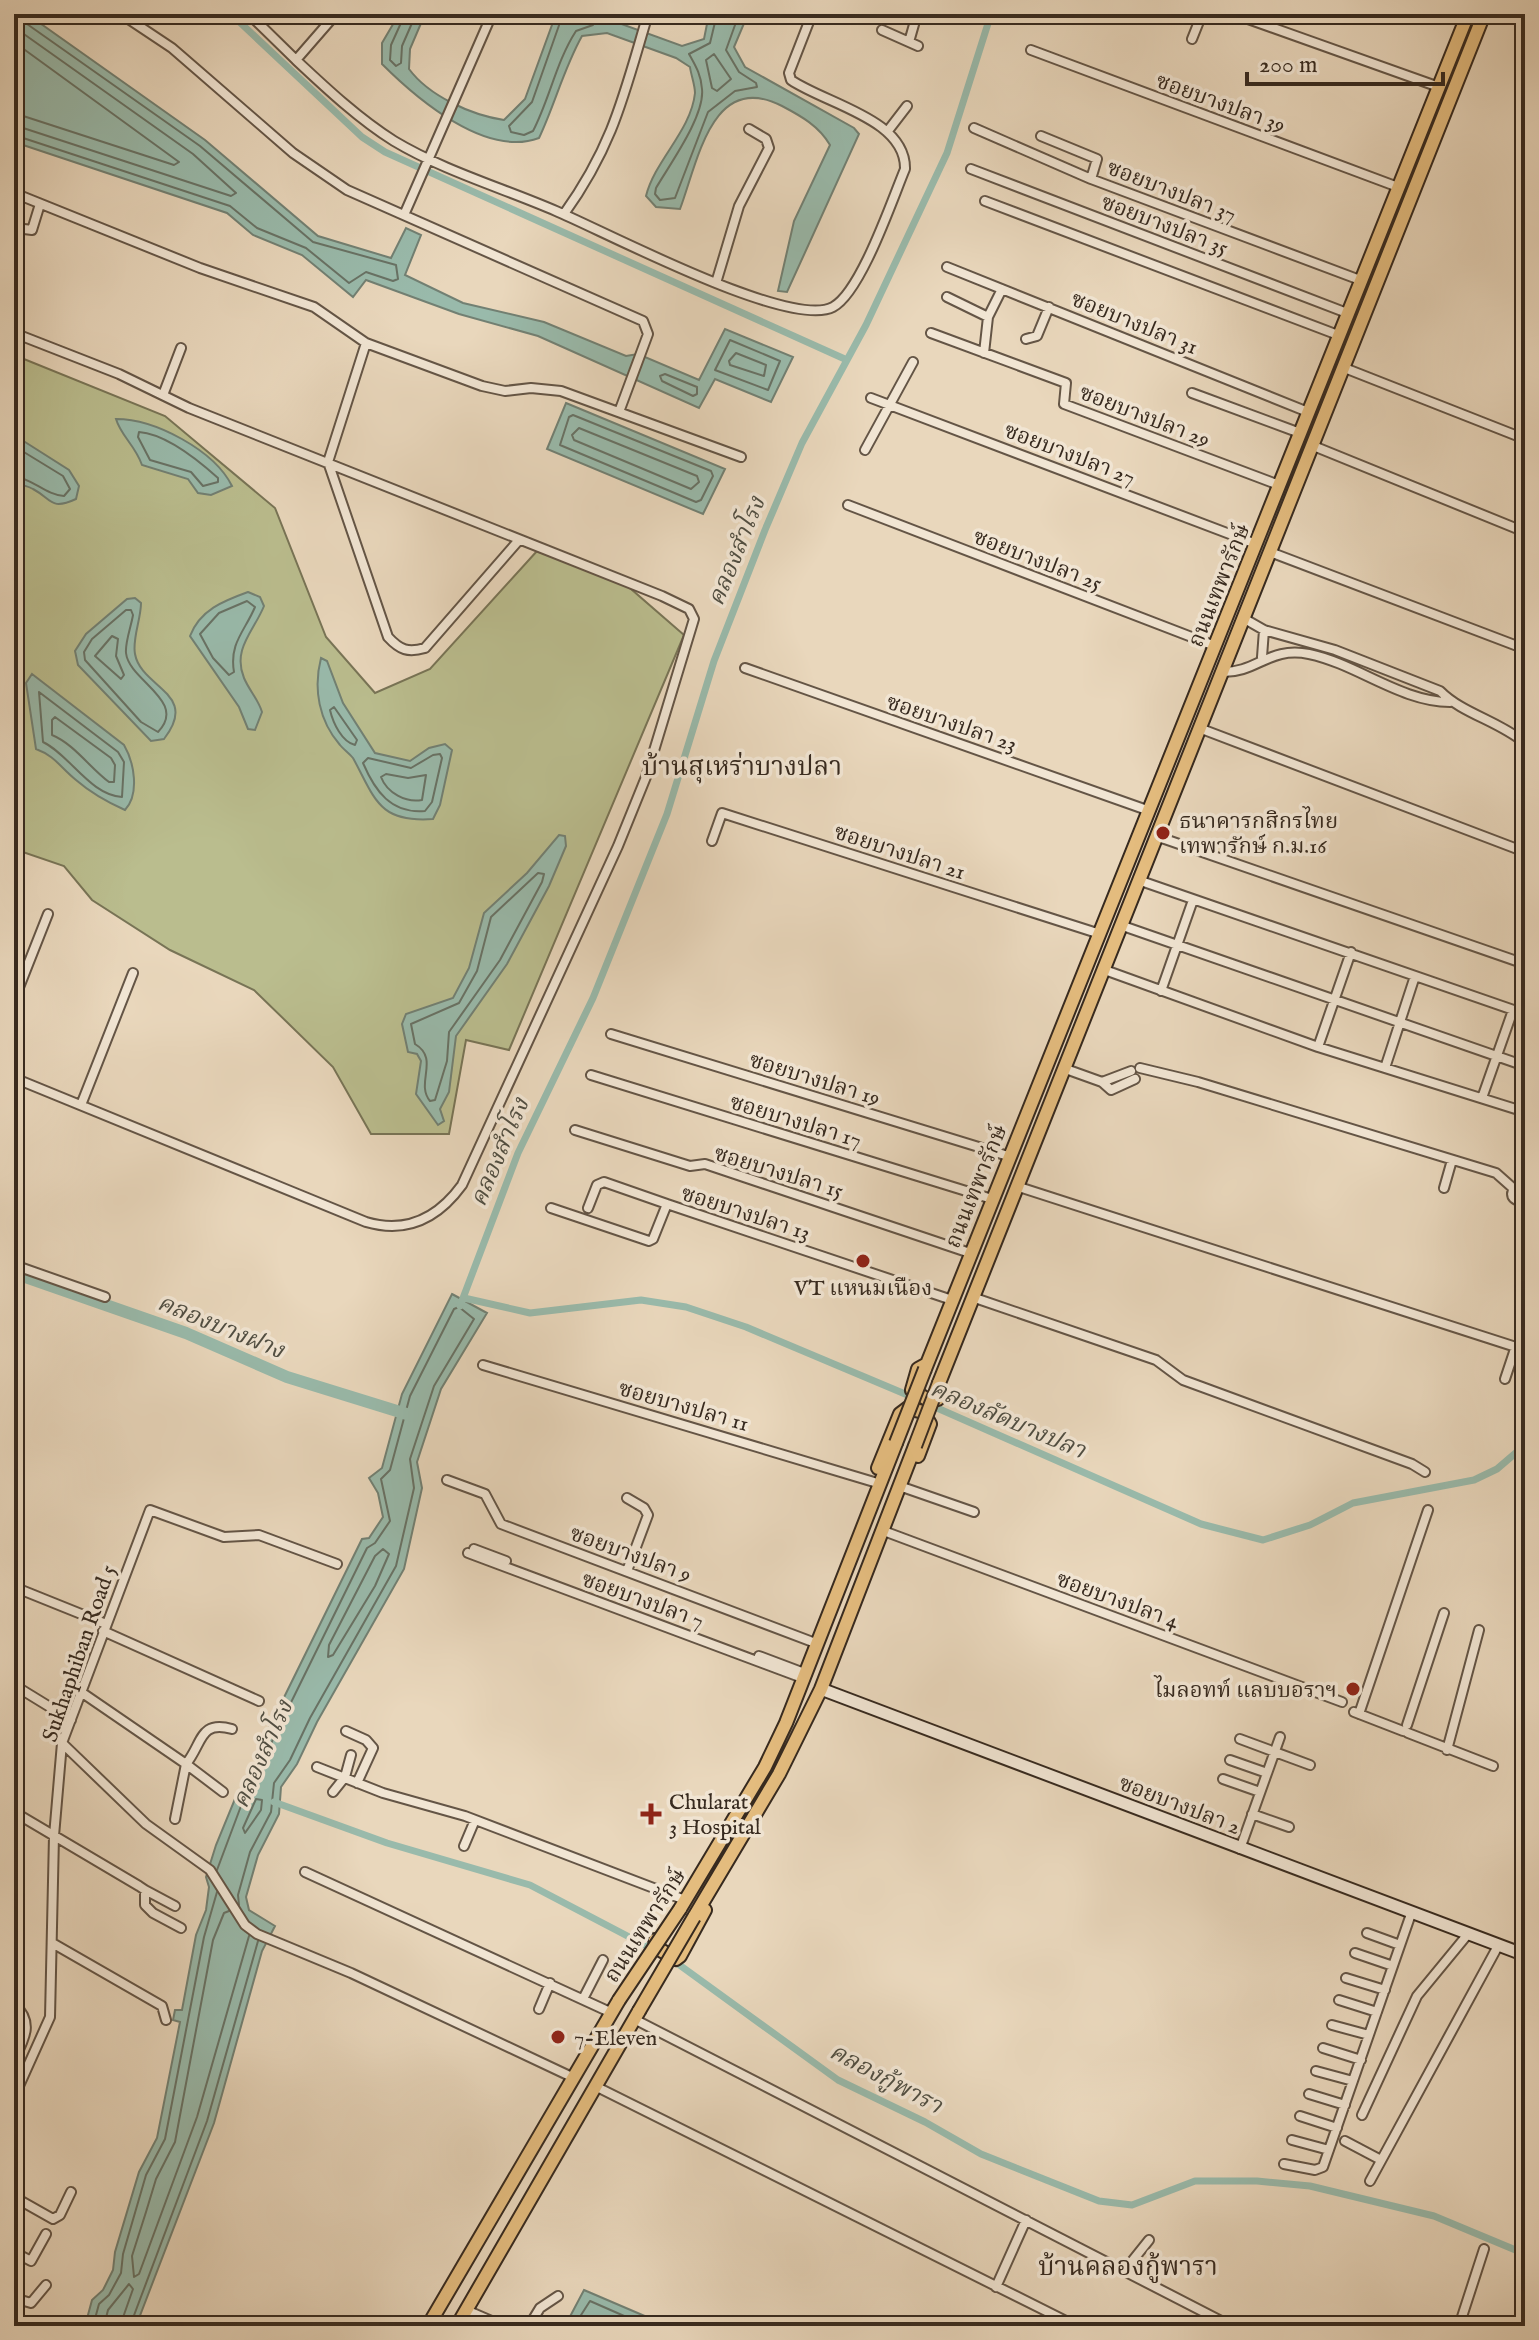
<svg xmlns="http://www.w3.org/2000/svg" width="1539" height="2340" viewBox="0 0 1539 2340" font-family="'IM FELL English','Noto Serif Thai',serif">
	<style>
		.green { fill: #babd8e; stroke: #787456; stroke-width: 2 }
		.water { fill: #99baab; stroke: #728073; stroke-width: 2 }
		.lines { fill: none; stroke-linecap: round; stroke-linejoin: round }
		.shore { stroke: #687265; stroke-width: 2 }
		.canal { stroke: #99baab; stroke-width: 7 }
		.river { stroke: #99baab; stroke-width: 12 }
		.street-casing { stroke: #645546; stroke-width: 12 }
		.secondary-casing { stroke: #372a1f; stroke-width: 15 }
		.primary-casing { stroke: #372a1f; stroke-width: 16 }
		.street { stroke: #f1e5d3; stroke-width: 8 }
		.secondary { stroke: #f1e5d3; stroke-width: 11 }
		.primary { stroke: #e4bc7e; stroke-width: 12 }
		.primary-bridge-casing { stroke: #372a1f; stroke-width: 16; stroke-linecap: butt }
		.primary-bridge { stroke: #e4bc7e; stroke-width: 12 }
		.poi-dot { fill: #8f2418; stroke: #f1e5d3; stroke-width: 3 }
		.labels { text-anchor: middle; stroke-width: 7; stroke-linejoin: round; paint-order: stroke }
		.street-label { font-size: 22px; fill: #372a1f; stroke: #f1e5d3 }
		.poi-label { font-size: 22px; fill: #372a1f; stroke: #f1e5d3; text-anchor: start }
		.water-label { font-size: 24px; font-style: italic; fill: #504e42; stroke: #f1e5d3 }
		.quarter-label { font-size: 26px; fill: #372a1f; stroke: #f1e5d3 }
	</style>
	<rect width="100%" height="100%" fill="#e9d7bc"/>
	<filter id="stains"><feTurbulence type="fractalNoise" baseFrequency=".0025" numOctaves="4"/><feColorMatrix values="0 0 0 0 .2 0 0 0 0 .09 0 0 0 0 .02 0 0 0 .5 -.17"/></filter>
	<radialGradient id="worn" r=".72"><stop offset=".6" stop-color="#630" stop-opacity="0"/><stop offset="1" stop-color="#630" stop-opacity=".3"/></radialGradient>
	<path class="green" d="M14,355l151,61 110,92 51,129 49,56 55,-24 107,-118 87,32 60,52 -175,415 -43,-10 -17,94h-78l-38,-67 -79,-77 -84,-40 -78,-50 -28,-34 -50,-17z"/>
	<path class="water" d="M14,14h13l178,126 113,96 73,22 15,-30 15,7 -16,40 58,28 81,19 82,34 12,-2 61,26 26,-51 68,28 -22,45 -56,-23 -16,29 -161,-72 -79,-22 -93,-34 -13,17 -51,-42 -49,-20 -26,-22 -213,-71z
		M399,14h26l-15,35 -1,20c20,27 62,46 95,51l21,-21 31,-85h38l88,32 22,-7 5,-25h39l-14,33 11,20 109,61 5,6 -72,158 -9,-1 16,-70 36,-76c-11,-19 -29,-29 -48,-39 -70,-36 -84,55 -102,103l-24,-2 -10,-11c9,-36 45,-65 49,-103 0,-8 -4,-18 -5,-26l-14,-9 -69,-25 -25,3c-18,32 -27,68 -43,102 -53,20 -122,-39 -157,-74v-21z
		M566,403l159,66 -22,45 -156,-65z
		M116,419c39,0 98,31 116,67l-21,9 -13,-2 -10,-14 -46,-14c-7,-20 -21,-29 -26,-46z
		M14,435l55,35 10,16 -3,13c-26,12 -24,0 -43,-10 -7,-4 -12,-3 -19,-8z
		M248,592l12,5 4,9c-10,25 -32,43 -20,72 5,12 14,21 18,34l-7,18 -7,-1 -9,-22 -49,-71c10,-26 33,-35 58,-44z
		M135,598l6,5c0,16 -9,36 -6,51 6,34 65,39 29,85l-13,2 -73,-76 -3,-14 11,-17 41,-35z
		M321,658l6,3 16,42 32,50 35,8 19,-13 16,-4 7,6 -12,55 -7,14c-55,4 -58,-21 -80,-61 -4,-5 -9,-8 -13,-13 -21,-24 -27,-56 -19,-87z
		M32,674l92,71c10,17 16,49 1,65 -18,-8 -34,-17 -49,-30 -16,-13 -21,-24 -40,-31l-10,-66z
		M559,835l6,1 1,10 -17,40 -42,78 -51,72 -7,56 -9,17 4,12 -6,4 -22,-31 5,-33 -4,-7 -9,-2 -6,-28 4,-10 47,-16 16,-30 15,-55 43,-40z
		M452,1294l35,19 -46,76 -24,73 5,26 -18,81 -87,153 -20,42 -16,23 -2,27 -21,41 -12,42 3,13 26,16 -13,25 -48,172 -78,203h-51l7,-26 11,-10 10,-20 2,-18 24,-80 18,-34 23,-116 -7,-2 2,-10h7l14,-75 10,-25 3,-23 -3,-10 10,-32 21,-51 15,-21 13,-37 97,-197 7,-1 14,-21 -5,-24 -9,-15 13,-10 20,-74z
		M584,2290l84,36h-103z"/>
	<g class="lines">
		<path class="shore" d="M405,14l-14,31 -1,15 6,6 5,-3 1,-17 14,-32
			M563,14l-31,88 -23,24 2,6 13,3 9,-4c17,-33 23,-69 43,-100l17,-6 -1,-11
			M717,14l-7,29 -21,11c6,11 12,20 13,35 3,27 -32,75 -46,99l-1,6 5,6 15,-2 33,-86 27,-21 22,-4 -1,-4 -17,-11 -13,-22 13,-36
			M14,23l7,9 172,122 43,39 -5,3 -217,-71
			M14,42l165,120 -5,3 -160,-52
			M714,54l17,25 -14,12 -5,-3 -6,-28z
			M14,135l216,71 27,22 49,20 43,35 17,-11 27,9 5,-2 -2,-14 -83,-23 -113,-96 -173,-122 -4,-10
			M730,340l50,21 -12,29 -53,-20z
			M736,353l30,12 -2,11 -34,-11 -1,-4z
			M665,374l32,13v7l-4,2 -31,-15 -2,-5z
			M573,415l138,56 2,5 -12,24 -5,2 -136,-57 9,-28z
			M579,428l118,48 2,6 -8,7 -117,-49 -2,-5z
			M139,432c27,2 59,28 79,46v4l-15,4 -12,-14 -41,-12 -12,-23z
			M14,446l49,30 7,13 -6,7c-18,-1 -31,-17 -50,-20
			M247,601l8,6c-10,24 -26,36 -21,65l-5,3 -16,-17 -13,-24 19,-21z
			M126,610h5l2,5c-2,12 -8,27 -7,38 3,28 62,48 32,79l-17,-10 -56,-62 -1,-8 8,-13z
			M112,636l6,3 -2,17 8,19 -3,4 -26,-23z
			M39,692l79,60 6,10 -2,35c-32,-2 -52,-42 -79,-55z
			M334,707l23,33 -2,5c-13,-3 -22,-22 -25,-35z
			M55,717l56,41 4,7 -1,17h-5c-19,-14 -35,-38 -57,-47v-15z
			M433,755l7,-1 2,4 -10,44 -7,9c-34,3 -50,-20 -62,-48l5,-5 43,10z
			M386,774l22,4 18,-3 -4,25c-16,3 -35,-7 -41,-23z
			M538,873l6,1 -2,8 -42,78 -51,72 -2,29 -12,39 -5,1c-15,-18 10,-42 -15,-57l-4,-20 48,-21 18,-32 14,-54z
			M383,1549l6,5 -14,32 -42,69 -5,2 1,-12 46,-89z
			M256,1799l6,1 -1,10 -16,23 -2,-5z
			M217,1870l27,-72 15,-21 14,-38 94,-191 8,-5 15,-22 -9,-42 9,-9 20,-74 44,-87 5,-2 15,12 -40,67 -24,73 4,29 -18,78 -86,152 -20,42 -16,23 -3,29 -21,40 -12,43 1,10
			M229,1911l-5,2 -11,27 -38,202 -19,37 -10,33 -14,44 2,21 5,-3 58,-157 52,-181
			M93,2326l6,-22 10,-9 12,-22 2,-19 23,-79 19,-36 39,-202 13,-45
			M104,2326l4,-16 21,-26 4,5 -13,37
			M130,2326l77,-205 51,-180
			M574,2326l16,-25 57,25"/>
		<path class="canal" d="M231,14l131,123 23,15 462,208
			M464,1298l66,15 111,-13 45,7 60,20 171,72
			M460,1306l58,-153 75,-155 74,-184 47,-153 51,-131 37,-87 64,-118 81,-172 44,-139
			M928,1404l273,120 62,16 47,-15 43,-22 121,-23 23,-11 28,-24
			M274,1802l113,41 143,42 126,66
			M674,1961l164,119 87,42 56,32 118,47 33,4 63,-24h62l53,5 124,30 91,38"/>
		<path class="river" d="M14,1273l172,60 101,44 126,39"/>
		<g class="street-casing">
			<path id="street" d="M121,14l51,34 121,105 54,37 296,131 5,13 -29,78
				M249,14l47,46 40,-46
				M1234,14l205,73
				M882,30l36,16
				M1192,39l10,-25
				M909,42l8,-28
				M1031,50l367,137
				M296,60c31,29 63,59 98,81 50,30 109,47 162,70 48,20 234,119 277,96 28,-15 59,-107 72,-138 1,-50 -79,-65 -114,-89l-2,-7 23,-59
				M974,128l117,51 269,101
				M887,132l20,-26
				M1041,136l56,23 -6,20
				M971,169l376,144
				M14,193l186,75 114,39 52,36 116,43 23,5 26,-3 30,3 180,66
				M985,201l353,134
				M564,214c50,-70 60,-120 84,-200
				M404,215l85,-194
				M16,228l16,2 8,-26
				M947,267l361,145
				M716,283l23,-77 30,-58 -3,-9 -17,-10
				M947,297l41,20
				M14,333l105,41 70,34 473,188 27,13 5,10 -48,158 -28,69 -156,339c-24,33 -55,49 -96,37l-352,-144
				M931,333l135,50 -2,21 215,81
				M1026,339l11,-3 12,-29
				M366,343l-38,119 60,175c12,13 20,16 37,11l94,-108
				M984,353l4,-36 14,-28
				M1342,367l183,72
				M1192,393l108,40
				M163,395l18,-47
				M871,398l385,146
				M1311,445l214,87
				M865,450l48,-88
				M848,505l367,141
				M1270,552l255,97
				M1243,618l21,12 71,20 105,41c23,23 59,30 85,52
				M1262,657l2,-27
				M745,668l402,142
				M1222,672c35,1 47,-26 87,-18 48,10 92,48 141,48
				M1199,728l326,124
				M1156,836l369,128
				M712,841l10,-28 375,120
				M1138,880l387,134
				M1120,925l405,141
				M1102,969l216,78 207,65
				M1161,991l32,-91
				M14,1000l34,-86
				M611,1034l397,122
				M1318,1047l33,-95
				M1063,1068l39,14 9,8 24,-11
				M1140,1068l58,14 298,91 18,16
				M1385,1068l30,-92
				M591,1075l401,124
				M1102,1082l29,-11
				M1482,1098l31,-88
				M81,1105l52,-132
				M575,1130l115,36 15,-2 265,89
				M1016,1186l509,164
				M1444,1188l8,-28
				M1512 1194a6 6 0 1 1 12 0a6 6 0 1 1-12 0Z
				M551,1208l98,33 4,-2 14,-35 285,96
				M588,1208l9,-23 7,-3 63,22
				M14,1265l91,32
				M972,1297l184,63 27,20 229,84 13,8
				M483,1365l391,117
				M1505,1379l11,-33
				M447,1480l38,14 16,30 317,120
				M905,1488l69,24
				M881,1530l461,172
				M474,1549l32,12
				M468,1553l337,126
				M627,1571l21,-56 -4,-7 -17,-10
				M14,1587l92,37
				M103,1631l156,70
				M759,1656l48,18
				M14,1685l57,35
				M81,1692l105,72 -11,55
				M1354,1712l49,19
				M1359,1714l69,-204
				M1407,1725l37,-112
				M346,1731l20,9 7,8 -16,35
				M1408,1733l85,33
				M1240,1739l70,26
				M62,1743l84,81 64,46 35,55 12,9 94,39 223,105
				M1447,1750l32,-120
				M1230,1760l37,13
				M317,1767l66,26 82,23 220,84
				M1223,1779l37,13
				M223,1792l-37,-28c17,-21 13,-44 46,-35
				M333,1792l12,-15 6,-22
				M14,1812l125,74 6,4v15l8,8 28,15
				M1252,1814l37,13
				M464,1846l11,-26
				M1240,1849l40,-112
				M305,1872l307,141
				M145,1890l30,16
				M1367,1933l33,12
				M54,1944l108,62 4,14
				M1355,1953l38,13
				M1346,1978l39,12
				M583,1999l20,-39
				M1339,2000l38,12
				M14,2004c20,18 11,34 0,56
				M539,2009l11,-26
				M634,2019l597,307
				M1332,2025l37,10
				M1323,2048l38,12
				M1316,2071l37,10
				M595,2086l481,240
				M1309,2094l36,11
				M14,2097l36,-80 4,-181 8,-93 88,-233 74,27 35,-2 78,29
				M1362,2115l55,-119 51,-62
				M1300,2116l37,12
				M1292,2140l37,10
				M1345,2141l36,19
				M1284,2164l31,6 8,-3 88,-253
				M1370,2181l128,-235
				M14,2197l39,22 7,-4 11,-23
				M14,2252l17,9 15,-27
				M1125,2270l24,-30
				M996,2287l30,-67
				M14,2298l17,5 15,-18
				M466,2310l37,16
				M14,2322l7,4
				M529,2326l11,-18 18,-12
				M1459,2326l25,-77"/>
		</g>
		<g class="secondary-casing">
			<path id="secondary" d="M821,1689l704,266"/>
		</g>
		<g class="primary-casing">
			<path id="primary" d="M927,1364l-9,5 -6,21 16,10 10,-1
				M925,1369l543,-1355
				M939,1383l545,-1369
				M878,1468l22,-54 8,-6 15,4 7,12 -12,32
				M680,1909l85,-142 21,-44 110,-280
				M694,1917l85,-143 42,-85 94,-243
				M655,1940l2,8 19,11 4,-3 25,-46
				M428,2326l191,-326
				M457,2326l182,-315"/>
		</g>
		<use href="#street" class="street"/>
		<use href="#secondary" class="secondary"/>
		<use href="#primary" class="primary"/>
		<g class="primary-bridge-casing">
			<path id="primary-bridge" d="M896,1443l29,-74
				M915,1446l24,-63
				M619,2000l61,-91
				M639,2011l55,-94"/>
		</g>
		<use href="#primary-bridge" class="primary-bridge"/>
	</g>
	<g class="poi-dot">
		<circle cx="1163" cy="833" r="8"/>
		<circle cx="863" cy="1261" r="8"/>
		<circle cx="1353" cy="1689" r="8"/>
		<path d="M647 1802h8v8h8v8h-8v8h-8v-8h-8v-8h8z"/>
		<circle cx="558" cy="2037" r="8"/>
	</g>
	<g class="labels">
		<g class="street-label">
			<text transform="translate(1221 102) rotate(20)" y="8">ซอยบางปลา 39</text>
			<text transform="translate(1172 190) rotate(21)" y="8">ซอยบางปลา 37</text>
			<text transform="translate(1165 224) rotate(21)" y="8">ซอยบางปลา 35</text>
			<text transform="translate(1135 322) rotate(22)" y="8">ซอยบางปลา 31</text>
			<text transform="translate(1145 415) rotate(21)" y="8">ซอยบางปลา 29</text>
			<text transform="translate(1070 453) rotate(21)" y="8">ซอยบางปลา 27</text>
			<text transform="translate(1038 559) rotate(21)" y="8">ซอยบางปลา 25</text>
			<text transform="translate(1218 585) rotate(-68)" y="8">ถนนเทพารักษ์</text>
			<text transform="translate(952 722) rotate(19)" y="8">ซอยบางปลา 23</text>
			<text transform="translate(900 851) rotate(18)" y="8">ซอยบางปลา 21</text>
			<text transform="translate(815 1078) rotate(17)" y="8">ซอยบางปลา 19</text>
			<text transform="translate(796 1120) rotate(17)" y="8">ซอยบางปลา 17</text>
			<text transform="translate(779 1171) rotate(17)" y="8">ซอยบางปลา 15</text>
			<text transform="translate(975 1186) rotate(-68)" y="8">ถนนเทพารักษ์</text>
			<text transform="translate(746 1212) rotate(18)" y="8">ซอยบางปลา 13</text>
			<text transform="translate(684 1405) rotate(16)" y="8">ซอยบางปลา 11</text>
			<text transform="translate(631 1553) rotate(20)" y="8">ซอยบางปลา 9</text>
			<text transform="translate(643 1599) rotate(20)" y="8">ซอยบางปลา 7</text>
			<text transform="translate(1118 1599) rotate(20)" y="8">ซอยบางปลา 4</text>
			<text transform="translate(78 1653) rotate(-71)" y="8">Sukhaphiban Road 5</text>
			<text transform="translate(1180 1804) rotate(21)" y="8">ซอยบางปลา 2</text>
			<text transform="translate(644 1925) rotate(-57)" y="8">ถนนเทพารักษ์</text>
		</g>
		<g class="poi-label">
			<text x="1179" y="828">ธนาคารกสิกรไทย<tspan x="1179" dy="25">เทพารักษ์ ก.ม.16</tspan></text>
			<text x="863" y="1295" text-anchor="middle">VT แหนมเนือง</text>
			<text x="1337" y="1697" text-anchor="end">ไมลอทท์ แลบบอราฯ</text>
			<text x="669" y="1809">Chularat<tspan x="669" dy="25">3 Hospital</tspan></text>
			<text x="574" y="2045">7-Eleven</text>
		</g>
		<g class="water-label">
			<text transform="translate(736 551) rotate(-68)" y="8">คลองสำโรง</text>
			<text transform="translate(499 1152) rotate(-67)" y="8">คลองสำโรง</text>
			<text transform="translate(221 1326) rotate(22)" y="8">คลองบางฝาง</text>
			<text transform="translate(1008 1419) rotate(23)" y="8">คลองลัดบางปลา</text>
			<text transform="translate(262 1754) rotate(-66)" y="8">คลองสำโรง</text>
			<text transform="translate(886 2078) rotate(28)" y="8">คลองกู้พารา</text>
		</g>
		<g class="quarter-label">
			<text x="742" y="775">บ้านสุเหร่าบางปลา</text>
			<text x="1128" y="2275">บ้านคลองกู้พารา</text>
		</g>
	</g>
	<rect width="1539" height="2340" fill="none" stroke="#e9d7bc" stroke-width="48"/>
	<rect x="16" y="16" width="1507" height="2308" fill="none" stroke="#372a1f" stroke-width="4"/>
	<rect x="24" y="24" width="1491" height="2292" fill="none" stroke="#372a1f" stroke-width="2"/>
	<path d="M1247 72v12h196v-12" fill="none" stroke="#372a1f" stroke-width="4"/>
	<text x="1259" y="72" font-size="24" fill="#372a1f" stroke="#f1e5d3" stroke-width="6" paint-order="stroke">200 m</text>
	<rect width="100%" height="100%" filter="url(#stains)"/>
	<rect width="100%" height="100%" fill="url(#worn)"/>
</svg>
